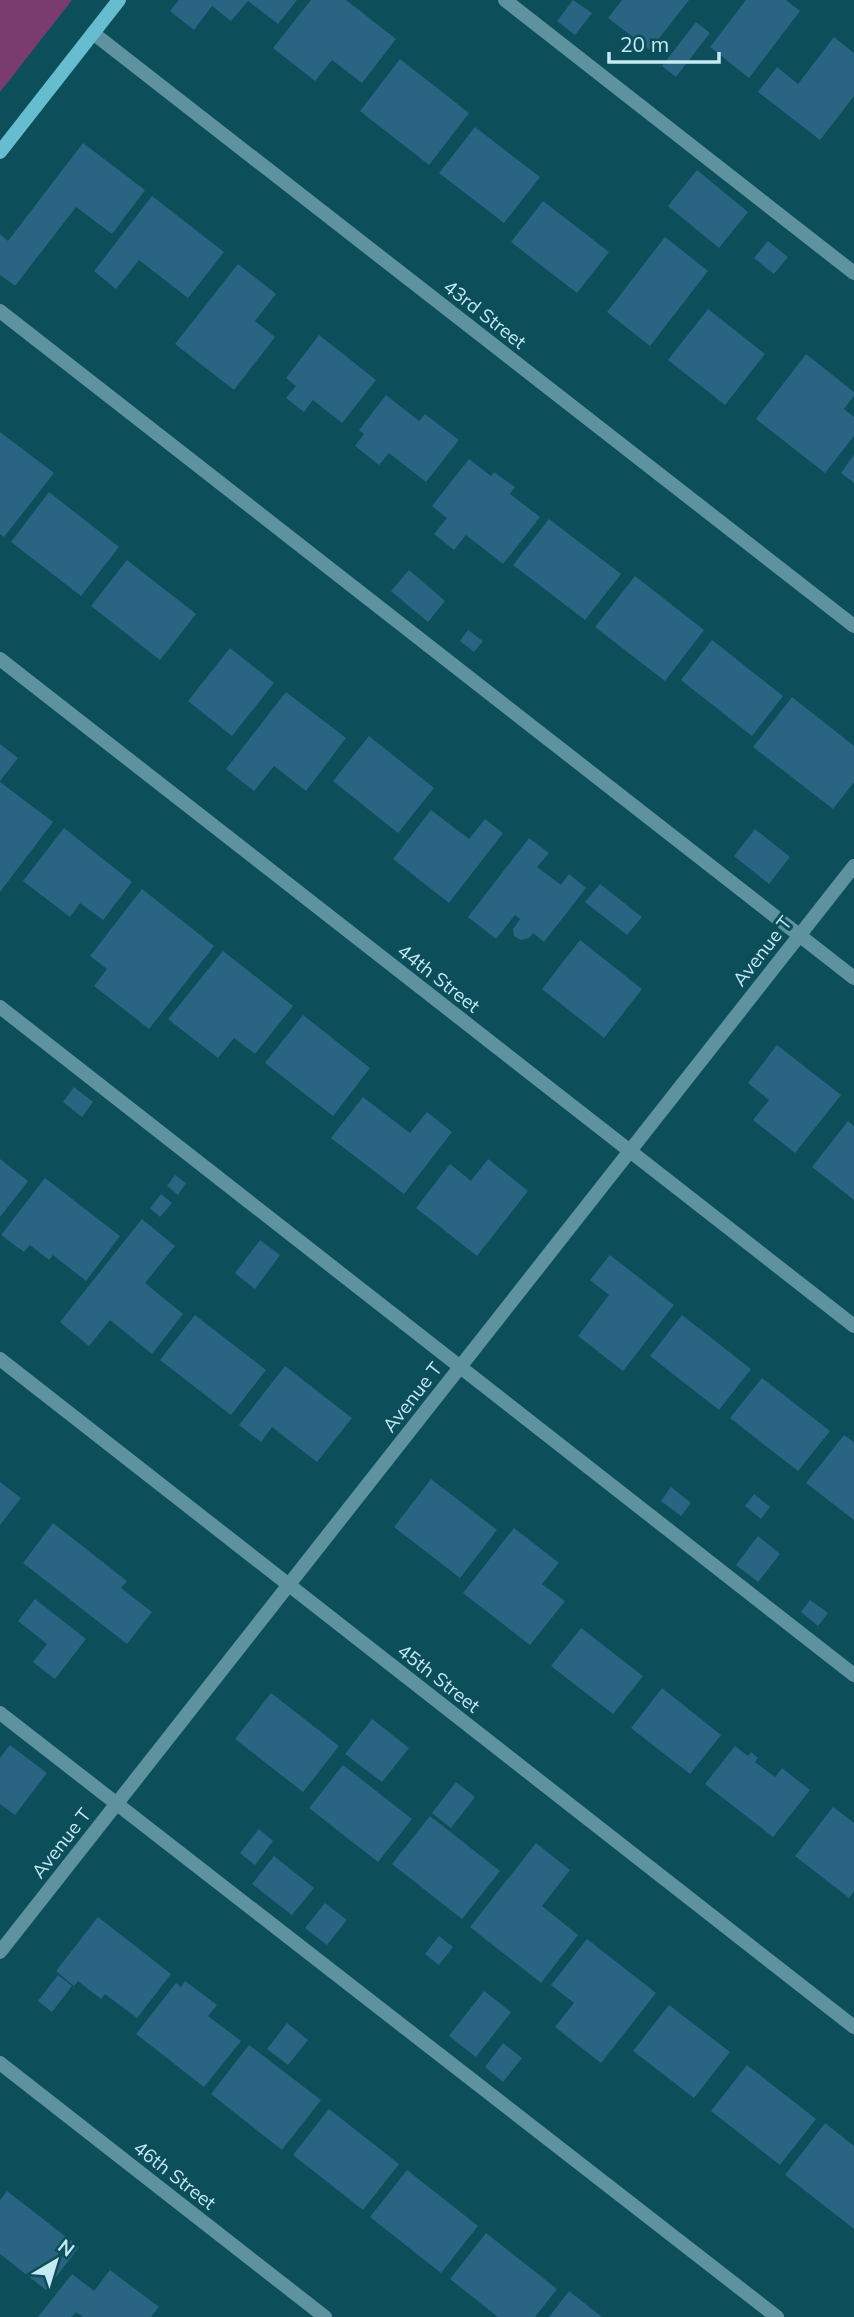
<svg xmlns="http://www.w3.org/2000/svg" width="854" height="2317" viewBox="0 0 854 2317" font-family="Mulish,sans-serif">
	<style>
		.green { fill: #7a3c6f }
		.building { fill: #2a6483 }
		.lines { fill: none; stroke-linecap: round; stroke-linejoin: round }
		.lane { stroke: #5e929f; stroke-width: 14 }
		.street { stroke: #5e929f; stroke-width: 14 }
		.secondary { stroke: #66bdd0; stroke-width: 14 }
		.labels { text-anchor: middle; stroke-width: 6; stroke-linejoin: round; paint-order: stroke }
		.street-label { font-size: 19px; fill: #c5eaf3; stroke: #0c4e5a }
	</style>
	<rect width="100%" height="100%" fill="#0c4e5a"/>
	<path class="green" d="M0,0h72l-72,92z"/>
	<path class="building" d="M179,0h118l-19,24 -30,-23 -17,20 -19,-15 -18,24 -24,-19z
		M311,0h35l50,39 -34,44 -30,-23 -17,21 -42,-33z
		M573,0l19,13 -17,22 -18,-14z
		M622,0h67l-39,50 -42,-32z
		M746,0h40l14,11 -51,67 -39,-31z
		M696,22l14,11 -34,44 -14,-11z
		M834,37l20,16v43l-34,44 -62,-48 19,-25 21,17z
		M400,59l69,54 -40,52 -69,-54z
		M475,127l65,50 -36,46 -65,-50z
		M83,143l62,47 -33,44 -36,-27 -61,79 -15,-11v-41l8,7z
		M697,170l51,42 -29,36 -51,-42z
		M152,196l72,56 -36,46 -49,-38 -23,29 -22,-18z
		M543,201l66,51 -32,41 -66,-51z
		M665,237l43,34 -58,75 -43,-34z
		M768,241l20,16 -14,17 -20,-16z
		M238,264l38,30 -21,27 20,16 -41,53 -59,-46z
		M708,309l57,45 -40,51 -57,-45z
		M319,335l57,45 -34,43 -29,-23 -9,12 -18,-14 10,-12 -10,-8z
		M806,354l48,38v4l-10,13 10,8v19l-29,37 -69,-54z
		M386,395l33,26 6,-7 34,26 -33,42 -37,-29 -10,12 -24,-19 9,-12 -5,-4z
		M0,432l54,41 -50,64 -4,-3z
		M854,455v28l-13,-10z
		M469,459l22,17 3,-4 21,15 -5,7 30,23 -37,47 -37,-29 -12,15 -20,-16 13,-16 -15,-12z
		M49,492l70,55 -38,49 -70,-54z
		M549,519l72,55 -36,46 -72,-55z
		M127,560l69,54 -36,46 -69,-54z
		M409,570l36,31 -17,21 -37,-31z
		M635,576l69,54 -39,51 -70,-54z
		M468,630l15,11 -9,11 -14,-11z
		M712,640l71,56 -31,40 -71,-56z
		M230,648l44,35 -42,53 -44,-35z
		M286,692l60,46 -40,53 -32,-25 -20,25 -28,-22z
		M792,697l62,49v36l-21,27 -80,-62z
		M369,736l65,52 -36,45 -65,-52z
		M0,744l18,14 -18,23z
		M0,782l53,40 -53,70z
		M431,810l38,29 16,-20 18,14 -54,70 -56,-44z
		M64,828l68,54 -29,38 -23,-17 -10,14 -47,-36z
		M755,829l35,28 -21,27 -35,-28z
		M529,838l20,15 -12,14 24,18 8,-11 17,14 -42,54 -11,-9 -4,5 -8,2 -7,-4 -1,-7 7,-10 -5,-4 -19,24 -28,-22z
		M600,884l42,33 -15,18 -42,-33z
		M142,889l72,57 -65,83 -55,-43 13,-17 -17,-13z
		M580,940l62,49 -38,49 -62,-49z
		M223,951l70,55 -38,48 -21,-16 -16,20 -50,-39z
		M303,1015l67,53 -37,48 -68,-53z
		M777,1045l64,50 -46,58 -42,-33 16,-20 -21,-17z
		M74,1087l19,15 -11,15 -19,-15z
		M363,1097l47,36 17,-21 25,20 -48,62 -73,-56z
		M848,1121l6,5v74l-42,-33z
		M0,1159l28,22 -28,36z
		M488,1159l40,32 -51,65 -61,-48 34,-44 21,17z
		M175,1175l11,8 -8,12 -11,-9z
		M45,1178l75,58 -34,45 -33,-26 -4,5 -19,-15 -6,7 -23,-17z
		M161,1194l11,9 -12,14 -10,-9z
		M142,1219l33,27 -30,37 38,31 -31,40 -42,-34 -21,26 -29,-24z
		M260,1240l20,15 -25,34 -20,-16z
		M610,1255l64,50 -51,66 -45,-35 31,-41 -19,-15z
		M195,1315l71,55 -35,45 -71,-55z
		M682,1315l69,54 -32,41 -69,-54z
		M285,1366l67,52 -35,44 -45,-35 -11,15 -22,-17z
		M762,1378l68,53 -32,40 -68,-53z
		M844,1435l10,7v78l-48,-37z
		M431,1479l66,51 -37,48 -66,-51z
		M0,1482l21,16 -21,27z
		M671,1487l20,16 -10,13 -20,-15z
		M754,1494l16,13 -9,12 -16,-13z
		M53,1523l74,58 -6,7 31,24 -25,32 -104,-81z
		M514,1528l45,35 -17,21 23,17 -35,44 -67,-52z
		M758,1536l22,18 -22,28 -22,-17z
		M35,1599l51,40 -31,40 -22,-17 14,-18 -29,-23z
		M810,1600l18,13 -10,13 -17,-14z
		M581,1628l62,48 -30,38 -62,-48z
		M662,1688l59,47 -31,39 -59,-46z
		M271,1693l68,53 -36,46 -68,-53z
		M372,1719l37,29 -27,34 -37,-28z
		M10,1745l37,28 -32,42 -15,-11v-46z
		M735,1746l13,10 3,-4 7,6 -3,4 20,15 7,-9 28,22 -37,47 -68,-53z
		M343,1765l69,54 -34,43 -69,-54z
		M456,1782l19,15 -24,31 -19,-15z
		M833,1807l21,16v68l-5,7 -54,-42z
		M430,1816l70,55 -38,48 -70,-55z
		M259,1829l14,12 -18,24 -15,-12z
		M536,1843l34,27 -28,36 36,29 -37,48 -71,-56z
		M274,1856l40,32 -22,27 -40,-31z
		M325,1903l22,17 -20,25 -22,-17z
		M98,1917l73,57 -34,44 -32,-24 -4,5 -23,-18 -4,5 -18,-15z
		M439,1936l14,11 -14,18 -14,-11z
		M587,1939l69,54 -55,70 -46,-36 19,-24 -23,-18z
		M58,1975l14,11 -20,26 -14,-11z
		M185,1981l32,24 -9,11 33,25 -37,46 -68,-53 40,-51 5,4z
		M484,1991l27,21 -35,45 -27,-21z
		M669,2005l61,47 -36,46 -61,-47z
		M287,2023l21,17 -20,25 -21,-16z
		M503,2043l19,15 -19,24 -18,-15z
		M249,2045l72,55 -39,50 -71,-56z
		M747,2065l69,54 -36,46 -69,-54z
		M329,2109l70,55 -36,46 -70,-55z
		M825,2123l29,23v83l-69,-54z
		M407,2170l71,56 -37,47 -71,-56z
		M7,2191l72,56 -33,43 -46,-36v-54z
		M486,2233l71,56 -22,28h-37l-48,-38z
		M110,2270l49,37 -8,10h-68l-7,-5 -5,5h-33l34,-43 22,17z
		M569,2291l33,26h-53z"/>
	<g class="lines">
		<path class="lane" d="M505,0l349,273
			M0,311l854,667
			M0,1007l854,668
			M0,1713l777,604"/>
		<path class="street" d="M93,33l761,593
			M0,659l854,667
			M0,1359l854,668
			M0,1952l854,-1086
			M0,2063l325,254"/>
		<path class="secondary" d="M0,152l119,-152"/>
	</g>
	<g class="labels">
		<g class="street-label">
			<text transform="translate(485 314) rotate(38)" y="7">43rd Street</text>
			<text transform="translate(762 951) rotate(-52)" y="7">Avenue T</text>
			<text transform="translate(439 978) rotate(38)" y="7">44th Street</text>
			<text transform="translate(412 1397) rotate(-52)" y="7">Avenue T</text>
			<text transform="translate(439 1678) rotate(38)" y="7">45th Street</text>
			<text transform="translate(61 1843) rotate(-52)" y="7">Avenue T</text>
			<text transform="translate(175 2175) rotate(38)" y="7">46th Street</text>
		</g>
	</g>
	<g transform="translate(56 2261) rotate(38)" stroke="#0c4e5a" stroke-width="5" paint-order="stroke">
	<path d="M0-5L12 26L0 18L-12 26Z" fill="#c5eaf3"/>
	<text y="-10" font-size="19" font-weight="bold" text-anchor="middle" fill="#c5eaf3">N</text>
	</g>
	<path d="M609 52v10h110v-10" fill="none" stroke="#c5eaf3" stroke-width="3.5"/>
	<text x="620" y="52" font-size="21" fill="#c5eaf3" stroke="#0c4e5a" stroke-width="5" paint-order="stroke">20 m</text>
</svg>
